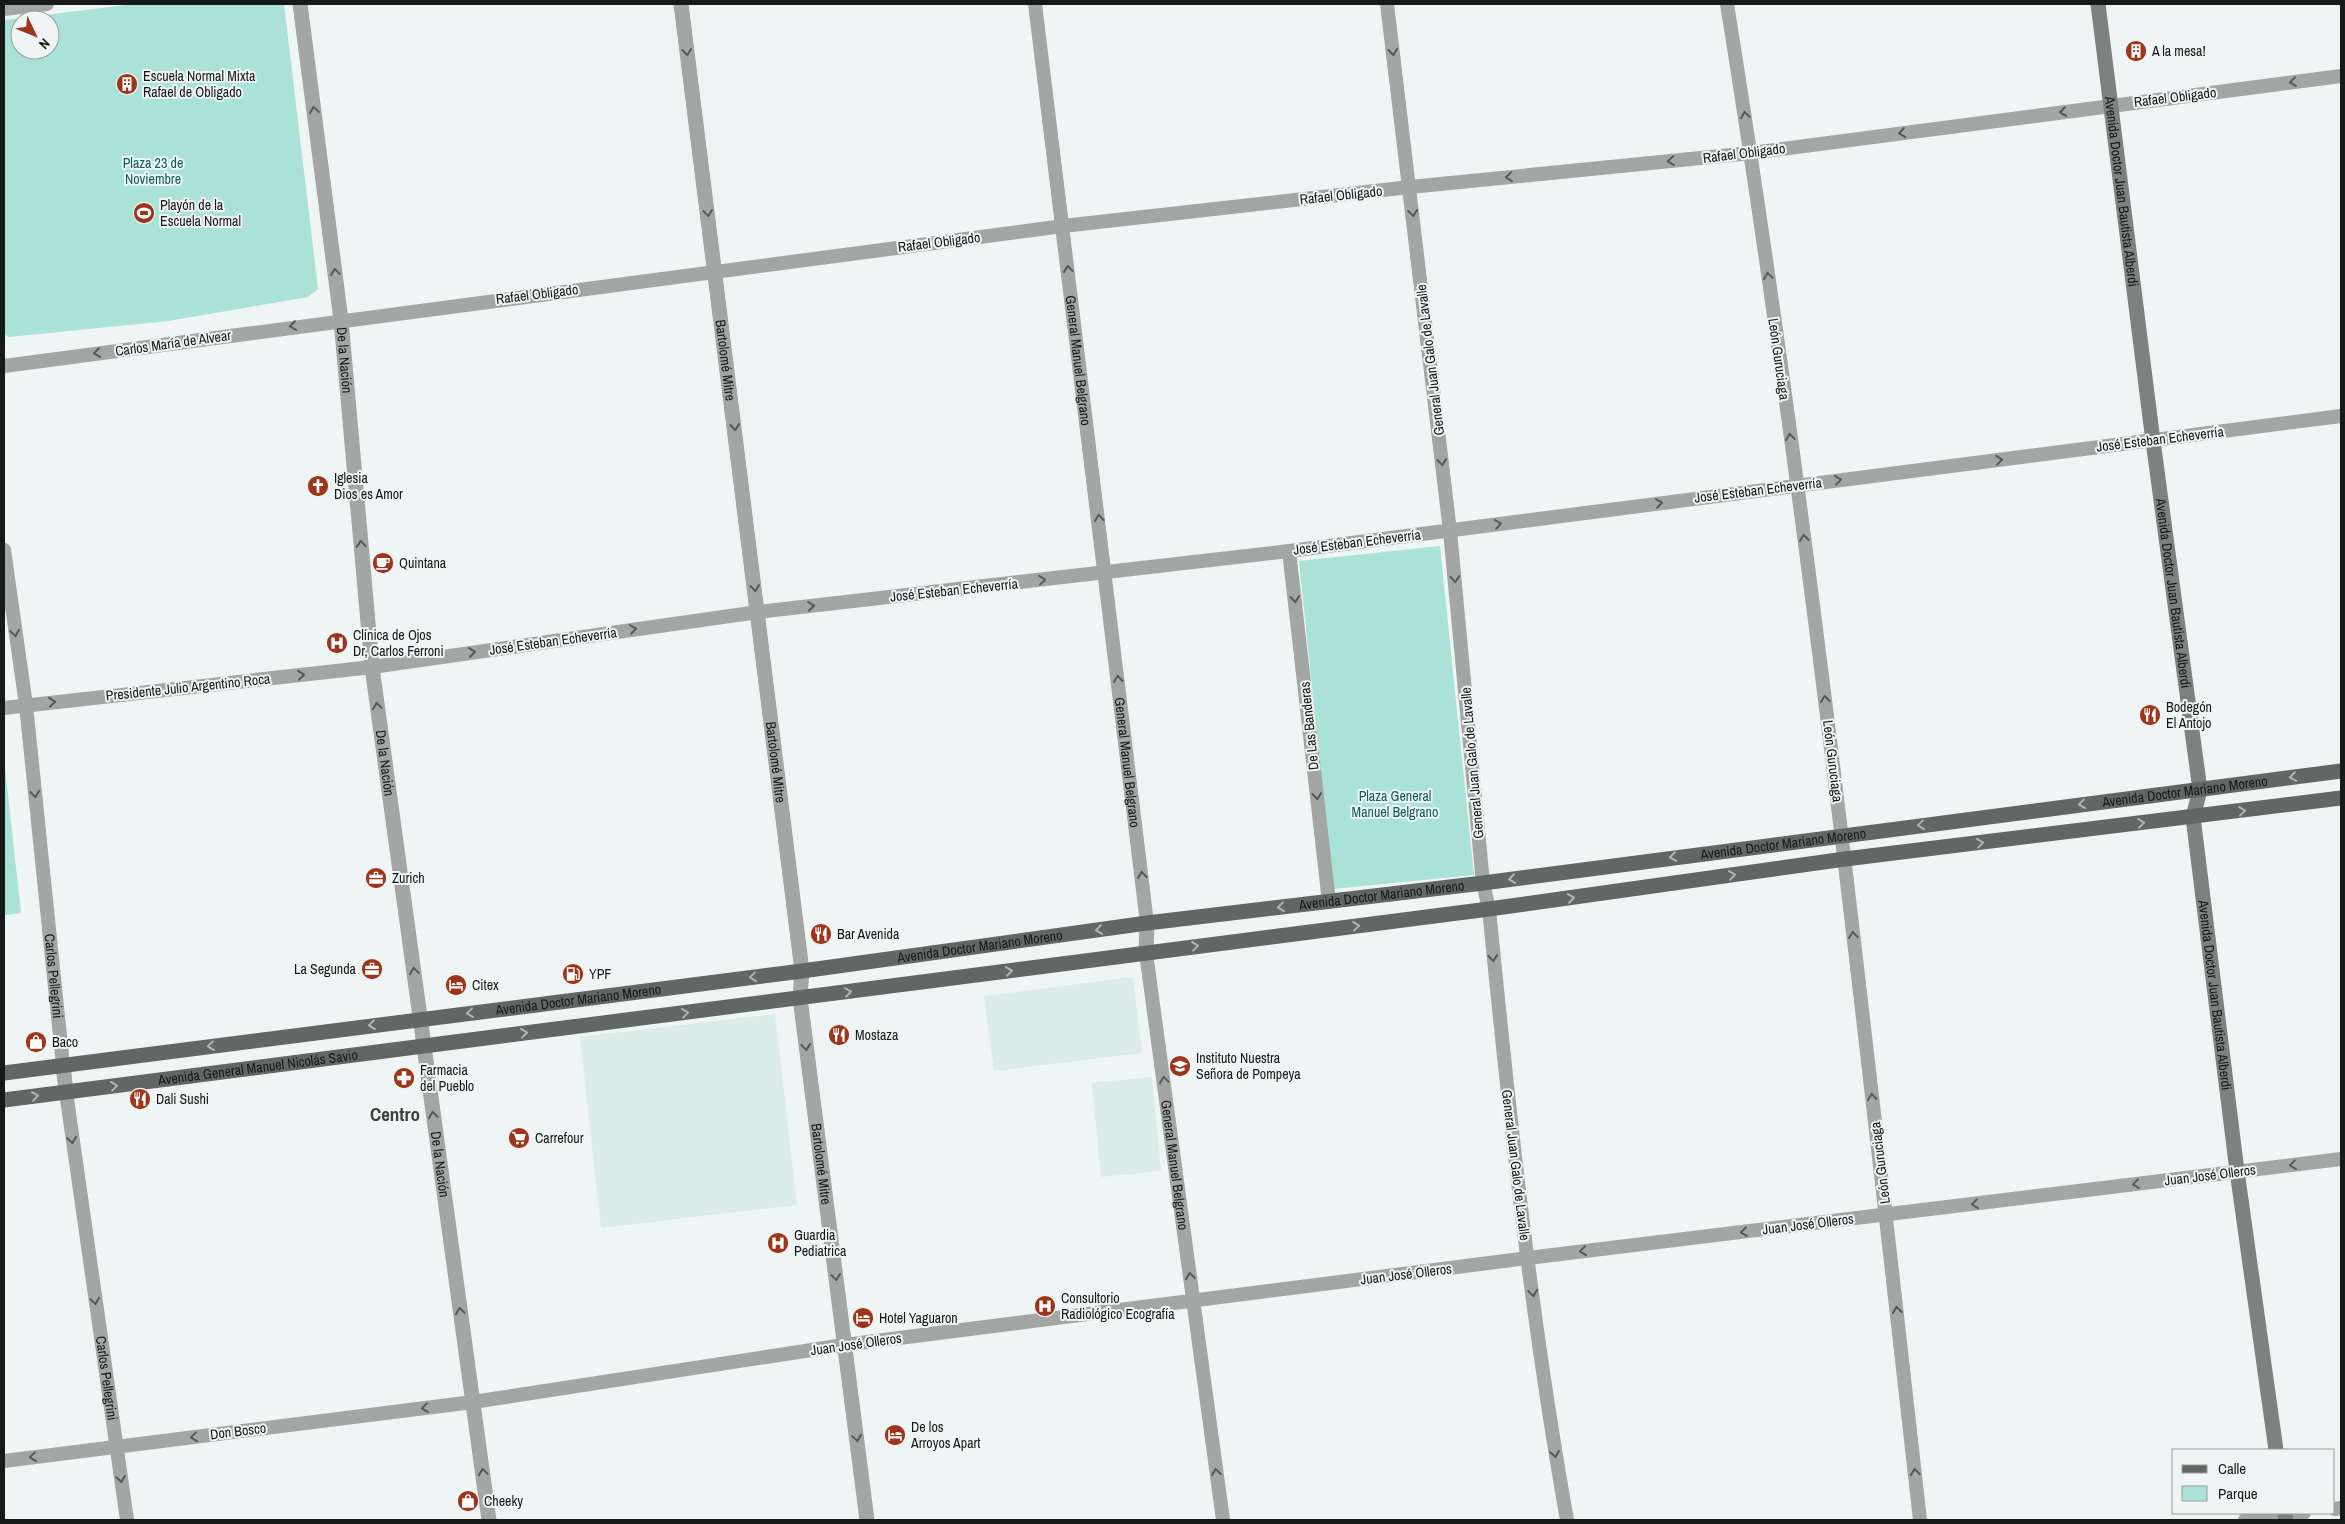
<svg xmlns="http://www.w3.org/2000/svg" width="2345" height="1524" viewBox="0 0 2345 1524" font-family="'Archivo Narrow',sans-serif">
	<style>
		.built { fill: #dcece9 }
		.green { fill: #aae1d9; fill-rule: evenodd }
		.lines { fill: none; stroke-linecap: round; stroke-linejoin: round }
		.minor { stroke: #a4a6a6; stroke-width: 14 }
		.tertiary { stroke: #a4a6a6; stroke-width: 15 }
		.secondary { stroke: #7d8180; stroke-width: 15 }
		.primary { stroke: #626766; stroke-width: 15 }
		.oneway { stroke: #565858 }
		.oneway2 { stroke: #b0b5b4 }
		.labels { text-anchor: middle; stroke-width: 4; stroke-linejoin: round; paint-order: stroke }
		.poi-label { font-size: 14px; fill: #171919; stroke: #eff5f4; text-anchor: start }
		.street-label { font-size: 14px; fill: #171919; stroke: #eff5f4 }
		.park-label { font-size: 14px; fill: #0e5f57; stroke: #eff5f4 }
		.district-label { font-size: 19px; font-weight: bold; fill: #3c4140; stroke: #eff5f4 }
	</style>
	<rect width="100%" height="100%" fill="#eff5f4"/>
	<path class="built" d="M1133,977l9,76 -148,18 -10,-75z
		M775,1014l22,191 -196,23 -21,-191z
		M1152,1077l9,94 -60,6 -9,-94z"/>
	<path class="green" d="M134,4h150l34,285 -10,8 -140,24 -159,16 -5,-3v-314zM20,20h30v30h-30z
		M1440,546l34,329 -141,14 -34,-328z
		M4,759l17,154 -17,2z"/>
	<g class="lines">
		<g class="minor">
			<path id="s1" d="M1035,4l112,919"/>
			<path d="M1387,4l63,527 33,352 6,26c20,204 42,409 78,611"/>
			<path d="M1727,4c81,503 136,1010 193,1516"/>
			<path d="M4,9l43,-5"/>
			<path d="M4,366l1059,-140 347,-39 341,-34 590,-77"/>
			<path id="s2" d="M4,550l22,155 37,360"/>
			<path d="M1289,551l40,351"/>
			<path d="M4,708l368,-41 386,-55 531,-61 1052,-135"/>
			<path id="s3" d="M1146,953l77,567"/>
			<path id="s4" d="M66,1092l61,428"/>
			<path d="M4,1461l469,-59 371,-57 684,-87 813,-99"/>
			<path d="M2334,1509l7,-1"/>
			<path d="M2245,1520l59,-7"/>
		</g>
		<g class="tertiary">
			<path id="s5" d="M300,4l41,316 31,347 117,853"/>
			<path id="s6" d="M681,4l121,967 -2,27 67,522"/>
			<path d="M1146,953l1,-30"/>
			<path d="M63,1065l3,27"/>
		</g>
		<g class="secondary">
			<path id="s7" d="M2098,4l55,437 47,349 -7,27 44,354 39,279"/>
			<path d="M2285,1513l1,7"/>
		</g>
		<g class="primary">
			<path id="s8" d="M4,1073l798,-102 345,-48 336,-40 858,-112"/>
			<path id="s9" d="M4,1100l1485,-191 356,-50 496,-61"/>
		</g>
	</g>
	<defs><path id="oneway-chevron" d="M-2-3.5L2.5 0L-2 3.5" fill="none" stroke-width="1.6" stroke-linecap="round" stroke-linejoin="round" transform="scale(1.25)"/></defs>
	<g class="oneway">
		<use href="#oneway-chevron" transform="translate(687 52) rotate(83)"/>
		<use href="#oneway-chevron" transform="translate(1393 52) rotate(83)"/>
		<use href="#oneway-chevron" transform="translate(2293 82) rotate(173)"/>
		<use href="#oneway-chevron" transform="translate(314 110) rotate(-98)"/>
		<use href="#oneway-chevron" transform="translate(2063 112) rotate(172)"/>
		<use href="#oneway-chevron" transform="translate(1745 115) rotate(-99)"/>
		<use href="#oneway-chevron" transform="translate(1902 133) rotate(172)"/>
		<use href="#oneway-chevron" transform="translate(1671 161) rotate(174)"/>
		<use href="#oneway-chevron" transform="translate(1509 177) rotate(174)"/>
		<use href="#oneway-chevron" transform="translate(708 213) rotate(83)"/>
		<use href="#oneway-chevron" transform="translate(1413 213) rotate(83)"/>
		<use href="#oneway-chevron" transform="translate(1068 269) rotate(-97)"/>
		<use href="#oneway-chevron" transform="translate(335 272) rotate(-98)"/>
		<use href="#oneway-chevron" transform="translate(1768 276) rotate(-98)"/>
		<use href="#oneway-chevron" transform="translate(293 326) rotate(172)"/>
		<use href="#oneway-chevron" transform="translate(97 353) rotate(172)"/>
		<use href="#oneway-chevron" transform="translate(735 427) rotate(83)"/>
		<use href="#oneway-chevron" transform="translate(1790 437) rotate(-98)"/>
		<use href="#oneway-chevron" transform="translate(1999 460) rotate(-7)"/>
		<use href="#oneway-chevron" transform="translate(1442 462) rotate(83)"/>
		<use href="#oneway-chevron" transform="translate(1838 480) rotate(-7)"/>
		<use href="#oneway-chevron" transform="translate(1659 503) rotate(-8)"/>
		<use href="#oneway-chevron" transform="translate(1099 518) rotate(-97)"/>
		<use href="#oneway-chevron" transform="translate(1498 524) rotate(-8)"/>
		<use href="#oneway-chevron" transform="translate(1804 538) rotate(-97)"/>
		<use href="#oneway-chevron" transform="translate(361 544) rotate(-95)"/>
		<use href="#oneway-chevron" transform="translate(1455 579) rotate(85)"/>
		<use href="#oneway-chevron" transform="translate(1042 580) rotate(-6)"/>
		<use href="#oneway-chevron" transform="translate(755 588) rotate(83)"/>
		<use href="#oneway-chevron" transform="translate(1295 599) rotate(84)"/>
		<use href="#oneway-chevron" transform="translate(811 606) rotate(-6)"/>
		<use href="#oneway-chevron" transform="translate(633 629) rotate(-8)"/>
		<use href="#oneway-chevron" transform="translate(15 633) rotate(82)"/>
		<use href="#oneway-chevron" transform="translate(472 652) rotate(-8)"/>
		<use href="#oneway-chevron" transform="translate(301 675) rotate(-6)"/>
		<use href="#oneway-chevron" transform="translate(1118 679) rotate(-97)"/>
		<use href="#oneway-chevron" transform="translate(1825 699) rotate(-97)"/>
		<use href="#oneway-chevron" transform="translate(52 702) rotate(-6)"/>
		<use href="#oneway-chevron" transform="translate(377 706) rotate(-98)"/>
		<use href="#oneway-chevron" transform="translate(35 794) rotate(84)"/>
		<use href="#oneway-chevron" transform="translate(1317 796) rotate(84)"/>
		<use href="#oneway-chevron" transform="translate(1142 875) rotate(-97)"/>
		<use href="#oneway-chevron" transform="translate(1853 935) rotate(-97)"/>
		<use href="#oneway-chevron" transform="translate(1493 958) rotate(84)"/>
		<use href="#oneway-chevron" transform="translate(414 971) rotate(-98)"/>
		<use href="#oneway-chevron" transform="translate(806 1047) rotate(83)"/>
		<use href="#oneway-chevron" transform="translate(1164 1080) rotate(-98)"/>
		<use href="#oneway-chevron" transform="translate(1872 1097) rotate(-97)"/>
		<use href="#oneway-chevron" transform="translate(433 1115) rotate(-98)"/>
		<use href="#oneway-chevron" transform="translate(72 1140) rotate(82)"/>
		<use href="#oneway-chevron" transform="translate(2293 1165) rotate(173)"/>
		<use href="#oneway-chevron" transform="translate(2136 1184) rotate(173)"/>
		<use href="#oneway-chevron" transform="translate(1975 1204) rotate(173)"/>
		<use href="#oneway-chevron" transform="translate(1744 1232) rotate(173)"/>
		<use href="#oneway-chevron" transform="translate(1583 1251) rotate(173)"/>
		<use href="#oneway-chevron" transform="translate(1190 1276) rotate(-98)"/>
		<use href="#oneway-chevron" transform="translate(836 1277) rotate(83)"/>
		<use href="#oneway-chevron" transform="translate(1533 1293) rotate(82)"/>
		<use href="#oneway-chevron" transform="translate(95 1301) rotate(82)"/>
		<use href="#oneway-chevron" transform="translate(1897 1310) rotate(-96)"/>
		<use href="#oneway-chevron" transform="translate(460 1311) rotate(-98)"/>
		<use href="#oneway-chevron" transform="translate(425 1408) rotate(173)"/>
		<use href="#oneway-chevron" transform="translate(194 1437) rotate(173)"/>
		<use href="#oneway-chevron" transform="translate(857 1438) rotate(82)"/>
		<use href="#oneway-chevron" transform="translate(1555 1454) rotate(80)"/>
		<use href="#oneway-chevron" transform="translate(33 1457) rotate(173)"/>
		<use href="#oneway-chevron" transform="translate(483 1472) rotate(-98)"/>
		<use href="#oneway-chevron" transform="translate(1216 1472) rotate(-98)"/>
		<use href="#oneway-chevron" transform="translate(1915 1472) rotate(-96)"/>
		<use href="#oneway-chevron" transform="translate(121 1479) rotate(81)"/>
	</g>
	<g class="oneway2">
		<use href="#oneway-chevron" transform="translate(2293 777) rotate(172)"/>
		<use href="#oneway-chevron" transform="translate(2082 804) rotate(173)"/>
		<use href="#oneway-chevron" transform="translate(2242 811) rotate(-7)"/>
		<use href="#oneway-chevron" transform="translate(2141 823) rotate(-7)"/>
		<use href="#oneway-chevron" transform="translate(1921 825) rotate(173)"/>
		<use href="#oneway-chevron" transform="translate(1980 843) rotate(-7)"/>
		<use href="#oneway-chevron" transform="translate(1673 857) rotate(172)"/>
		<use href="#oneway-chevron" transform="translate(1732 875) rotate(-8)"/>
		<use href="#oneway-chevron" transform="translate(1512 879) rotate(172)"/>
		<use href="#oneway-chevron" transform="translate(1571 898) rotate(-8)"/>
		<use href="#oneway-chevron" transform="translate(1281 907) rotate(173)"/>
		<use href="#oneway-chevron" transform="translate(1356 926) rotate(-7)"/>
		<use href="#oneway-chevron" transform="translate(1099 930) rotate(172)"/>
		<use href="#oneway-chevron" transform="translate(1195 946) rotate(-7)"/>
		<use href="#oneway-chevron" transform="translate(1009 971) rotate(-8)"/>
		<use href="#oneway-chevron" transform="translate(753 977) rotate(173)"/>
		<use href="#oneway-chevron" transform="translate(848 992) rotate(-8)"/>
		<use href="#oneway-chevron" transform="translate(470 1013) rotate(173)"/>
		<use href="#oneway-chevron" transform="translate(685 1013) rotate(-7)"/>
		<use href="#oneway-chevron" transform="translate(372 1025) rotate(173)"/>
		<use href="#oneway-chevron" transform="translate(524 1033) rotate(-7)"/>
		<use href="#oneway-chevron" transform="translate(211 1046) rotate(173)"/>
		<use href="#oneway-chevron" transform="translate(114 1086) rotate(-7)"/>
		<use href="#oneway-chevron" transform="translate(35 1096) rotate(-8)"/>
	</g>
	<defs>
		<g id="building-disc" transform="scale(1.125)"><circle r="9.5" fill="#9d351a" stroke="#eff5f4"/><path d="M-4-6H4V6H1V3H-1V6H-4ZM-2.5-4.3h1.7v1.8h-1.7ZM.8-4.3h1.7v1.8H.8ZM-2.5-1h1.7V.8h-1.7ZM.8-1h1.7V.8H.8Z" fill="#fff"/></g>
		<g id="stadium-disc" transform="scale(1.125)"><circle r="9.5" fill="#9d351a" stroke="#eff5f4"/><path d="M0-5a6.5 5 0 1 0 0 10a6.5 5 0 1 0 0-10ZM-3.5-1.8h7v3.6h-7Z" fill="#fff"/></g>
		<g id="church-disc" transform="scale(1.125)"><circle r="9.5" fill="#9d351a" stroke="#eff5f4"/><path d="M-1.2-6h2.4v3.5h3.3v2.4h-3.3V6h-2.4V-.1h-3.3v-2.4h3.3Z" fill="#fff"/></g>
		<g id="cafe-disc" transform="scale(1.125)"><circle r="9.5" fill="#9d351a" stroke="#eff5f4"/><path d="M-5.5-4.5H6V0H3Q3 3.5 0 3.5H-2.5Q-5.5 3.5-5.5 0ZM3-3.2v2h1.7v-2ZM-6 4.5H4V6H-6Z" fill="#fff"/></g>
		<g id="hospital-disc" transform="scale(1.125)"><circle r="9.5" fill="#9d351a" stroke="#eff5f4"/><path d="M-5-5h3v3.5h4V-5h3V5h-3V1.5h-4V5h-3Z" fill="#fff"/></g>
		<g id="restaurant-disc" transform="scale(1.125)"><circle r="9.5" fill="#9d351a" stroke="#eff5f4"/><path d="M-5-6h1v4h1v-4h1v4h1v-4h1v5L-1.5 .5V6h-2V.5L-5-1ZM5-6V6H3V1.5H1.5Q1.5-4 5-6Z" fill="#fff"/></g>
		<g id="office-disc" transform="scale(1.125)"><circle r="9.5" fill="#9d351a" stroke="#eff5f4"/><path d="M-6-3h4V-5.5h4V-3h4V5H-6ZM-1-4.5V-3h2v-1.5ZM-6 0V1H6V0Z" fill="#fff"/></g>
		<g id="fuel-disc" transform="scale(1.125)"><circle r="9.5" fill="#9d351a" stroke="#eff5f4"/><path d="M-5.5-6h7V0h2V4h1.3V-2.5L3-4.5l.8-.8L6-3V5H2.5V1h-1V6h-7ZM-4.2-4.7v3.2H.2V-4.7Z" fill="#fff"/></g>
		<g id="hotel-disc" transform="scale(1.125)"><circle r="9.5" fill="#9d351a" stroke="#eff5f4"/><path d="M-6-4.5h1.5V1H6V5H4.5V3h-9V5H-6ZM-4 0a1.8 1.8 0 1 1 3.6 0ZM.5 0V-2.5h3Q6-2.5 6 0Z" fill="#fff"/></g>
		<g id="shop-disc" transform="scale(1.125)"><circle r="9.5" fill="#9d351a" stroke="#eff5f4"/><path d="M-5-2.5h2.3a2.7 3.5 0 0 1 5.4 0H5L5.5 6h-11ZM-1.5-2.5h3a1.5 2.3 0 0 0-3 0Z" fill="#fff"/></g>
		<g id="school-disc" transform="scale(1.125)"><circle r="9.5" fill="#9d351a" stroke="#eff5f4"/><path d="M0-5L7-2L0 1L-7-2ZM-4 1L0 2.5L4 1V4Q0 6-4 4Z" fill="#fff"/></g>
		<g id="pharmacy-disc" transform="scale(1.125)"><circle r="9.5" fill="#9d351a" stroke="#eff5f4"/><path d="M-2-6h4v4h4v4h-4v4h-4v-4h-4v-4h4Z" fill="#fff"/></g>
		<g id="supermarket-disc" transform="scale(1.125)"><circle r="9.5" fill="#9d351a" stroke="#eff5f4"/><path d="M-6-5.5h2.5l.6 2H6L4.5 2H-2.5L-4.4-4H-6ZM-1.5 3.2a1.3 1.3 0 1 0 .1 0ZM3 3.2a1.3 1.3 0 1 0 .1 0Z" fill="#fff"/></g>
	</defs>
	<g fill-rule="evenodd">
		<use href="#building-disc" x="2136" y="51"/>
		<use href="#building-disc" x="127" y="84"/>
		<use href="#stadium-disc" x="144" y="213"/>
		<use href="#church-disc" x="318" y="486"/>
		<use href="#cafe-disc" x="383" y="563"/>
		<use href="#hospital-disc" x="337" y="643"/>
		<use href="#restaurant-disc" x="2150" y="715"/>
		<use href="#office-disc" x="376" y="878"/>
		<use href="#restaurant-disc" x="821" y="934"/>
		<use href="#office-disc" x="372" y="969"/>
		<use href="#fuel-disc" x="573" y="974"/>
		<use href="#hotel-disc" x="456" y="985"/>
		<use href="#restaurant-disc" x="839" y="1035"/>
		<use href="#shop-disc" x="36" y="1042"/>
		<use href="#school-disc" x="1180" y="1066"/>
		<use href="#pharmacy-disc" x="404" y="1078"/>
		<use href="#restaurant-disc" x="140" y="1099"/>
		<use href="#supermarket-disc" x="519" y="1138"/>
		<use href="#hospital-disc" x="778" y="1243"/>
		<use href="#hospital-disc" x="1045" y="1306"/>
		<use href="#hotel-disc" x="863" y="1318"/>
		<use href="#hotel-disc" x="895" y="1435"/>
		<use href="#shop-disc" x="468" y="1501"/>
	</g>
	<g class="labels">
		<g class="poi-label">
			<text x="2152" y="56">A la mesa!</text>
			<text x="143" y="81">Escuela Normal Mixta<tspan x="143" dy="16">Rafael de Obligado</tspan></text>
			<text x="160" y="210">Playón de la<tspan x="160" dy="16">Escuela Normal</tspan></text>
			<text x="334" y="483">Iglesia<tspan x="334" dy="16">Dios es Amor</tspan></text>
			<text x="399" y="568">Quintana</text>
			<text x="353" y="640">Clínica de Ojos<tspan x="353" dy="16">Dr, Carlos Ferroni</tspan></text>
			<text x="2166" y="712">Bodegón<tspan x="2166" dy="16">El Antojo</tspan></text>
			<text x="392" y="883">Zurich</text>
			<text x="837" y="939">Bar Avenida</text>
			<text x="356" y="974" text-anchor="end">La Segunda</text>
			<text x="589" y="979">YPF</text>
			<text x="472" y="990">Citex</text>
			<text x="855" y="1040">Mostaza</text>
			<text x="52" y="1047">Baco</text>
			<text x="1196" y="1063">Instituto Nuestra<tspan x="1196" dy="16">Señora de Pompeya</tspan></text>
			<text x="420" y="1075">Farmacia<tspan x="420" dy="16">del Pueblo</tspan></text>
			<text x="156" y="1104">Dali Sushi</text>
			<text x="535" y="1143">Carrefour</text>
			<text x="794" y="1240">Guardia<tspan x="794" dy="16">Pediatrica</tspan></text>
			<text x="1061" y="1303">Consultorio<tspan x="1061" dy="16">Radiológico Ecografía</tspan></text>
			<text x="879" y="1323">Hotel Yaguaron</text>
			<text x="911" y="1432">De los<tspan x="911" dy="16">Arroyos Apart</tspan></text>
			<text x="484" y="1506">Cheeky</text>
		</g>
		<g class="street-label">
			<text transform="translate(2175 97) rotate(-7)" y="5">Rafael Obligado</text>
			<text transform="translate(1744 153) rotate(-7)" y="5">Rafael Obligado</text>
			<text dy="5" stroke="none"><textPath href="#s7" startOffset="189">Avenida Doctor Juan Bautista Alberdi</textPath></text>
			<text transform="translate(1341 195) rotate(-6)" y="5">Rafael Obligado</text>
			<text transform="translate(939 242) rotate(-7)" y="5">Rafael Obligado</text>
			<text transform="translate(537 294) rotate(-7)" y="5">Rafael Obligado</text>
			<text transform="translate(173 343) rotate(-8)" y="5">Carlos María de Alvear</text>
			<text transform="translate(1779 359) rotate(82)" y="5">León Guruciaga</text>
			<text dy="5" stroke="none"><textPath href="#s5" startOffset="359">De la Nación</textPath></text>
			<text dy="5" stroke="none"><textPath href="#s6" startOffset="359">Bartolomé Mitre</textPath></text>
			<text dy="5" stroke="none"><textPath href="#s1" startOffset="359">General Manuel Belgrano</textPath></text>
			<text transform="translate(1430 360) rotate(-97)" y="5">General Juan Galo de Lavalle</text>
			<text transform="translate(2160 439) rotate(-7)" y="5">José Esteban Echeverría</text>
			<text transform="translate(1758 490) rotate(-7)" y="5">José Esteban Echeverría</text>
			<text transform="translate(1357 542) rotate(-7)" y="5">José Esteban Echeverría</text>
			<text transform="translate(954 590) rotate(-6)" y="5">José Esteban Echeverría</text>
			<text dy="5" stroke="none"><textPath href="#s7" startOffset="594">Avenida Doctor Juan Bautista Alberdi</textPath></text>
			<text transform="translate(553 641) rotate(-8)" y="5">José Esteban Echeverría</text>
			<text transform="translate(188 687) rotate(-6)" y="5">Presidente Julio Argentino Roca</text>
			<text transform="translate(1309 726) rotate(-96)" y="5">De Las Banderas</text>
			<text transform="translate(1833 761) rotate(83)" y="5">León Guruciaga</text>
			<text dy="5" stroke="none"><textPath href="#s6" startOffset="764">Bartolomé Mitre</textPath></text>
			<text dy="5" stroke="none"><textPath href="#s1" startOffset="764">General Manuel Belgrano</textPath></text>
			<text dy="5" stroke="none"><textPath href="#s5" startOffset="764">De la Nación</textPath></text>
			<text transform="translate(1472 763) rotate(-95)" y="5">General Juan Galo de Lavalle</text>
			<text dy="5" stroke="none"><textPath href="#s8" startOffset="2199">Avenida Doctor Mariano Moreno</textPath></text>
			<text dy="5" stroke="none"><textPath href="#s8" startOffset="1794">Avenida Doctor Mariano Moreno</textPath></text>
			<text dy="5" stroke="none"><textPath href="#s8" startOffset="1389">Avenida Doctor Mariano Moreno</textPath></text>
			<text dy="5" stroke="none"><textPath href="#s8" startOffset="984">Avenida Doctor Mariano Moreno</textPath></text>
			<text dy="5" stroke="none"><textPath href="#s2" startOffset="429">Carlos Pellegrini</textPath></text>
			<text dy="5" stroke="none"><textPath href="#s7" startOffset="1000">Avenida Doctor Juan Bautista Alberdi</textPath></text>
			<text dy="5" stroke="none"><textPath href="#s8" startOffset="579">Avenida Doctor Mariano Moreno</textPath></text>
			<text dy="5" stroke="none"><textPath href="#s9" startOffset="256">Avenida General Manuel Nicolás Savio</textPath></text>
			<text transform="translate(1880 1163) rotate(-97)" y="5">León Guruciaga</text>
			<text dy="5" stroke="none"><textPath href="#s5" startOffset="1169">De la Nación</textPath></text>
			<text dy="5" stroke="none"><textPath href="#s6" startOffset="1169">Bartolomé Mitre</textPath></text>
			<text dy="5" stroke="none"><textPath href="#s3" startOffset="214">General Manuel Belgrano</textPath></text>
			<text transform="translate(1516 1165) rotate(83)" y="5">General Juan Galo de Lavalle</text>
			<text transform="translate(2210 1175) rotate(-7)" y="5">Juan José Olleros</text>
			<text transform="translate(1808 1224) rotate(-7)" y="5">Juan José Olleros</text>
			<text transform="translate(1406 1274) rotate(-7)" y="5">Juan José Olleros</text>
			<text transform="translate(856 1344) rotate(-8)" y="5">Juan José Olleros</text>
			<text dy="5" stroke="none"><textPath href="#s4" startOffset="289">Carlos Pellegrini</textPath></text>
			<text transform="translate(238 1431) rotate(-7)" y="5">Don Bosco</text>
		</g>
		<g class="park-label">
			<text x="153" y="168">Plaza 23 de<tspan x="153" dy="16">Noviembre</tspan></text>
			<text x="1395" y="801">Plaza General<tspan x="1395" dy="16">Manuel Belgrano</tspan></text>
		</g>
		<g class="district-label">
			<text x="395" y="1121">Centro</text>
		</g>
	</g>
	<rect width="2345" height="1524" fill="none" stroke="#171919" stroke-width="10"/>
	<rect x="2172" y="1449" width="162" height="65" fill="#eff5f4" stroke="#999d9c"/>
	<rect x="2182" y="1465" width="25" height="8" fill="#626766" stroke="#999d9c"/>
	<text x="2218" y="1474" font-size="15" fill="#171919">Calle</text>
	<rect x="2182" y="1486" width="25" height="15" fill="#aae1d9" stroke="#999d9c"/>
	<text x="2218" y="1499" font-size="15" fill="#171919">Parque</text>
	<g transform="translate(35 35) rotate(133)"><circle r="24" fill="#eff5f4" stroke="#999d9c"/>
	<path d="M0-4L9 19L0 12L-9 19Z" fill="#9d351a"/>
	<text y="-8" font-size="14" font-weight="bold" text-anchor="middle" fill="#171919">N</text>
	</g>
</svg>
